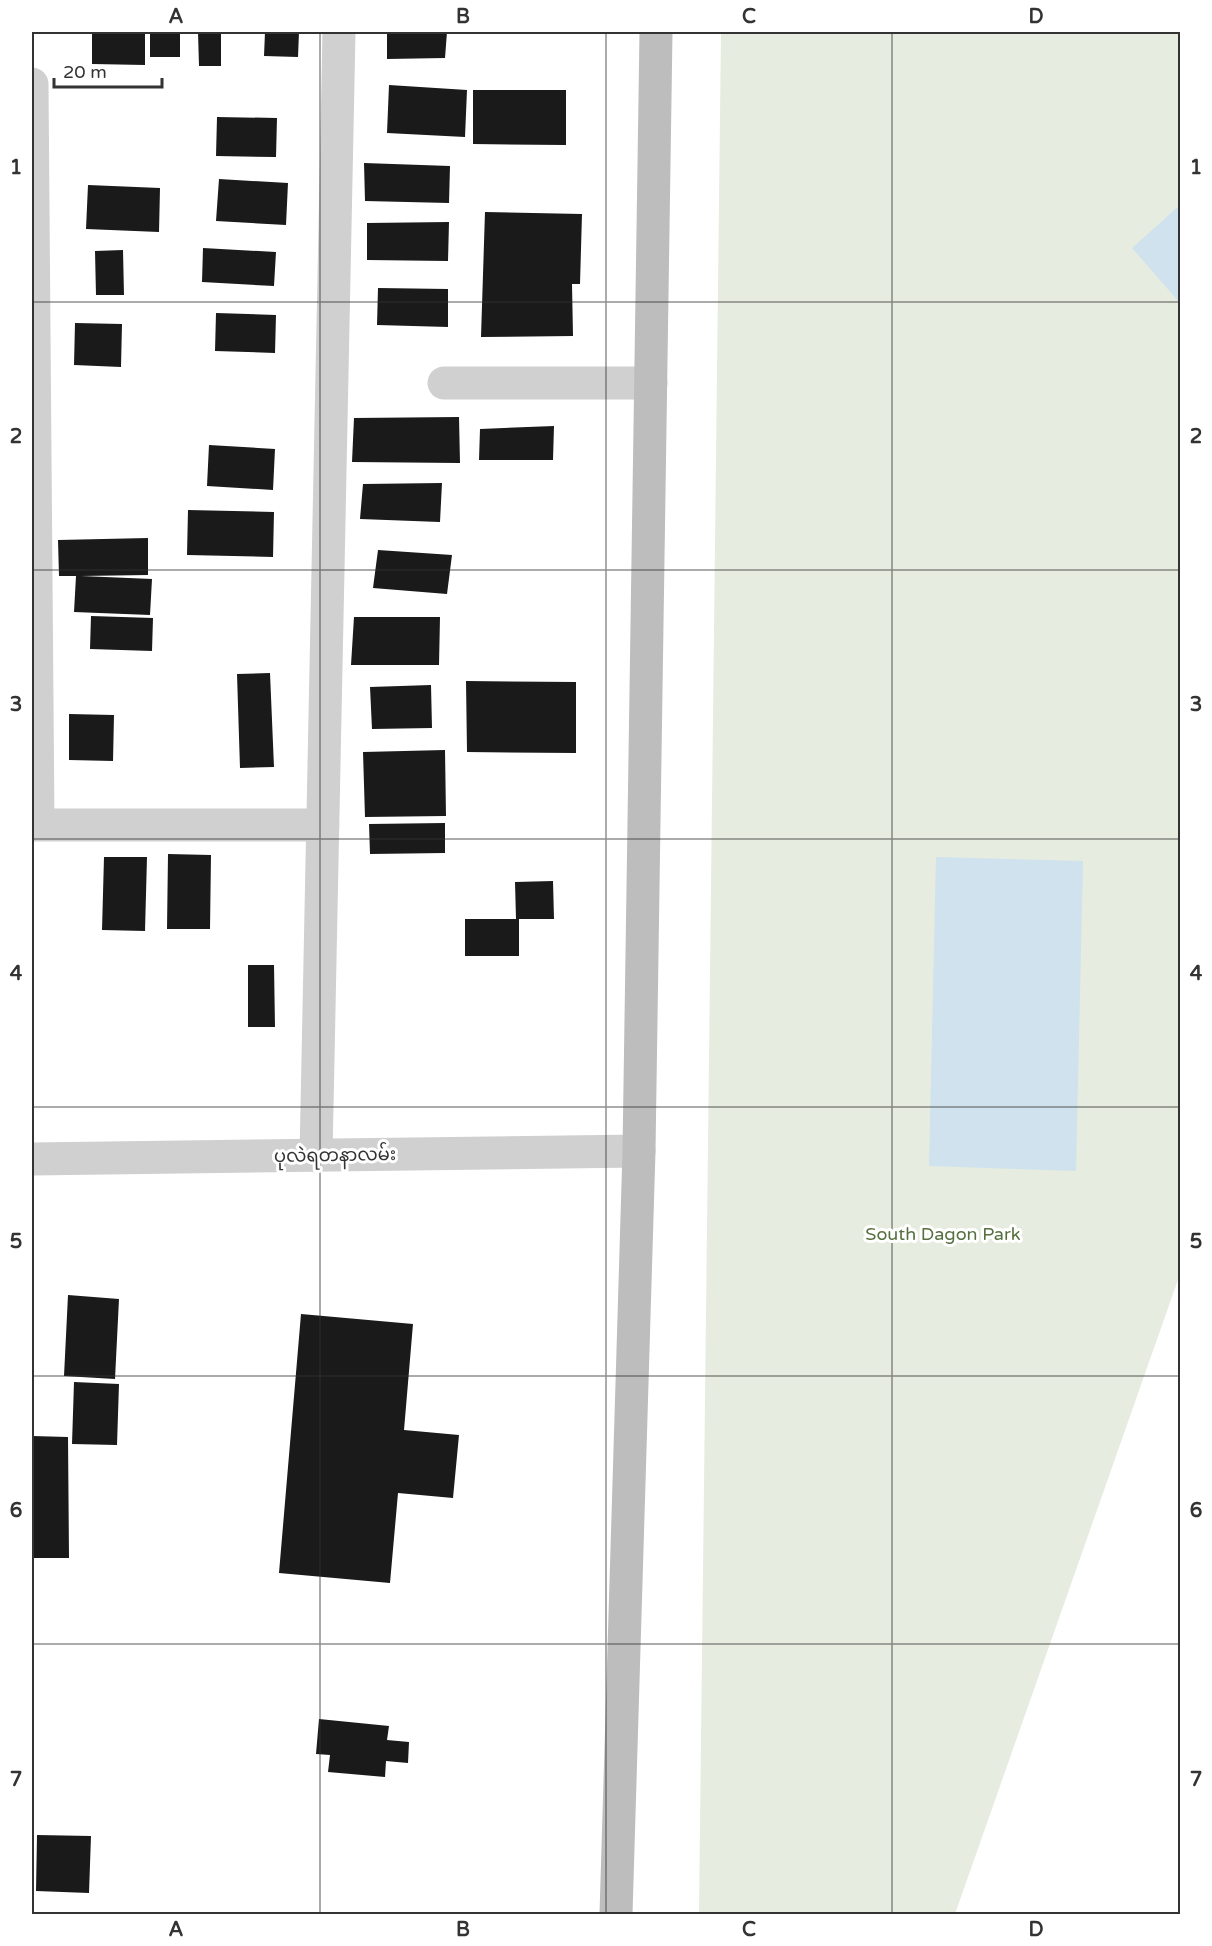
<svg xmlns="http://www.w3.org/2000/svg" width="1212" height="1946" viewBox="0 0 1212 1946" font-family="'Varela Round','Noto Sans Myanmar',sans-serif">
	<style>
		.green { fill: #e6ecdf }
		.water { fill: #cfe2ee }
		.building { fill: #1a1a1a }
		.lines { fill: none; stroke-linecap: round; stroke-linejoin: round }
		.minor { stroke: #d0d0d0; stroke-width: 33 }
		.tertiary { stroke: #d0d0d0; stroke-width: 33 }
		.secondary { stroke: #bdbdbd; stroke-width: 33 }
		.grid { fill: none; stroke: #333; stroke-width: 1.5; stroke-opacity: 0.55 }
		.labels { text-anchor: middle; stroke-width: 6; stroke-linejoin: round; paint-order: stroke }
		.street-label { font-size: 18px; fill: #333; stroke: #fff }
		.park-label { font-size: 18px; fill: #56703f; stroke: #fff }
		.neatline { fill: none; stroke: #333; stroke-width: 2 }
		.grid-label { font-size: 20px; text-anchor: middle; font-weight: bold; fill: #333 }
	</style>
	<rect width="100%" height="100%" fill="#fff"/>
	<path class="green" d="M721,32h459v1242l-225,640h-256z"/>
	<path class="water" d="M1180,205v98l-48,-55z
		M936,857l147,4 -7,310 -147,-5z"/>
	<path class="building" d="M92,32h53v33l-53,-1z
		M150,32h30v25h-30z
		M198,32h23v34h-22z
		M265,32h34l-1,25 -34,-1z
		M387,32h60l-2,26 -58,1z
		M389,85l78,5 -2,47 -78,-4z
		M473,90h93v55l-93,-1z
		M217,117l60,1 -1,39 -60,-1z
		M364,163l86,3 -1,37 -84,-2z
		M219,179l69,4 -2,42 -70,-4z
		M88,185l72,3 -1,44 -73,-3z
		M485,212l97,2 -2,70h-8l1,52 -92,1z
		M449,222l-1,39 -81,-1v-37z
		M203,248l73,4 -2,34 -72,-4z
		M123,250l1,45h-28l-1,-44z
		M378,288l70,1v38l-71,-2z
		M216,313l60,2 -1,38 -60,-2z
		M75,323l47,1 -1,43 -47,-2z
		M459,417l1,46 -108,-1 2,-44z
		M554,426l-1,34h-74l1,-31z
		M209,445l66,4 -2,41 -66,-4z
		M442,483l-2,39 -80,-3 3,-35z
		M188,510l86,2 -1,45 -86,-2z
		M148,538v37l-67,1 71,3 -2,36 -76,-3 2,-36h-17l-1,-36z
		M378,550l74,5 -5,39 -74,-6z
		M91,616l62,2 -1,33 -62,-2z
		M354,617h86l-1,48h-88z
		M270,673l4,94 -34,1 -3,-94z
		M466,681l110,1v71l-109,-1z
		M431,685l1,43 -60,1 -2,-42z
		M69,714l45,1 -1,46 -44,-1z
		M445,750l1,66 -81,1 -2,-65z
		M445,823v30l-75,1 -1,-30z
		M168,854l43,1 -1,74h-43z
		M104,857h43l-2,74 -43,-1z
		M553,881l1,38h-35v37h-54v-37h51l-1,-37z
		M248,965h26l1,62h-27z
		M68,1295l51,4 -4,80 -51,-3z
		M301,1314l112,10 -9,106 55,5 -6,63 -55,-5 -8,90 -111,-10z
		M74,1382l45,2 -2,61 -45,-1z
		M32,1436l36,1 1,121h-37z
		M319,1719l70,7 -2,14 22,2 -1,21 -22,-2 -1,16 -57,-5 2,-17 -14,-1z
		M37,1835l54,1 -2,57 -53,-2z"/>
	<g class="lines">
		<path class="minor" d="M32,84l6,741
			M444,383h207
			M32,825h291
			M316,1156l23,-1124"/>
		<path class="tertiary" d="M32,1159l607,-8"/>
		<path class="secondary" d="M616,1914l23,-763 17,-1119"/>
	</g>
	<path class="grid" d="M320,32v1882M606,32v1882M892,32v1882M32,302h1148M32,570h1148M32,839h1148M32,1107h1148M32,1376h1148M32,1644h1148"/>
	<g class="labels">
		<g class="street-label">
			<text transform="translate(335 1155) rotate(-1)" y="6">ပုလဲရတနာလမ်း</text>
		</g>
		<g class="park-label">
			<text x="943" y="1240">South Dagon Park</text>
		</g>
	</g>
	<rect width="1212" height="1946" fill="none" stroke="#ffffff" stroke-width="66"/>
	<path d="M54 78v9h108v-9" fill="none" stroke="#333333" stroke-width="3"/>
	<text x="63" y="78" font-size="18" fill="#333333" stroke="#ffffff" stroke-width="4.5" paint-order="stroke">20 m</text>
	<rect x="33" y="33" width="1146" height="1880" class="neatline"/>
	<g class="grid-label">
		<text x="176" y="23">A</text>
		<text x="463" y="23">B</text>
		<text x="749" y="23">C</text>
		<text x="1036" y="23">D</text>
		<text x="16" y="174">1</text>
		<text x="1196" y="174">1</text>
		<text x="16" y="443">2</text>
		<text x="1196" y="443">2</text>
		<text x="16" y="711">3</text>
		<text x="1196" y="711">3</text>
		<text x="16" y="980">4</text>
		<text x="1196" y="980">4</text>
		<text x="16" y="1248">5</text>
		<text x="1196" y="1248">5</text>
		<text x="16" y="1517">6</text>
		<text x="1196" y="1517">6</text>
		<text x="16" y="1786">7</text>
		<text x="1196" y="1786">7</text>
		<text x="176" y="1936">A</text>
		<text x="463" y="1936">B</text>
		<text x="749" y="1936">C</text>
		<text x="1036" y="1936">D</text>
	</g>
</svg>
